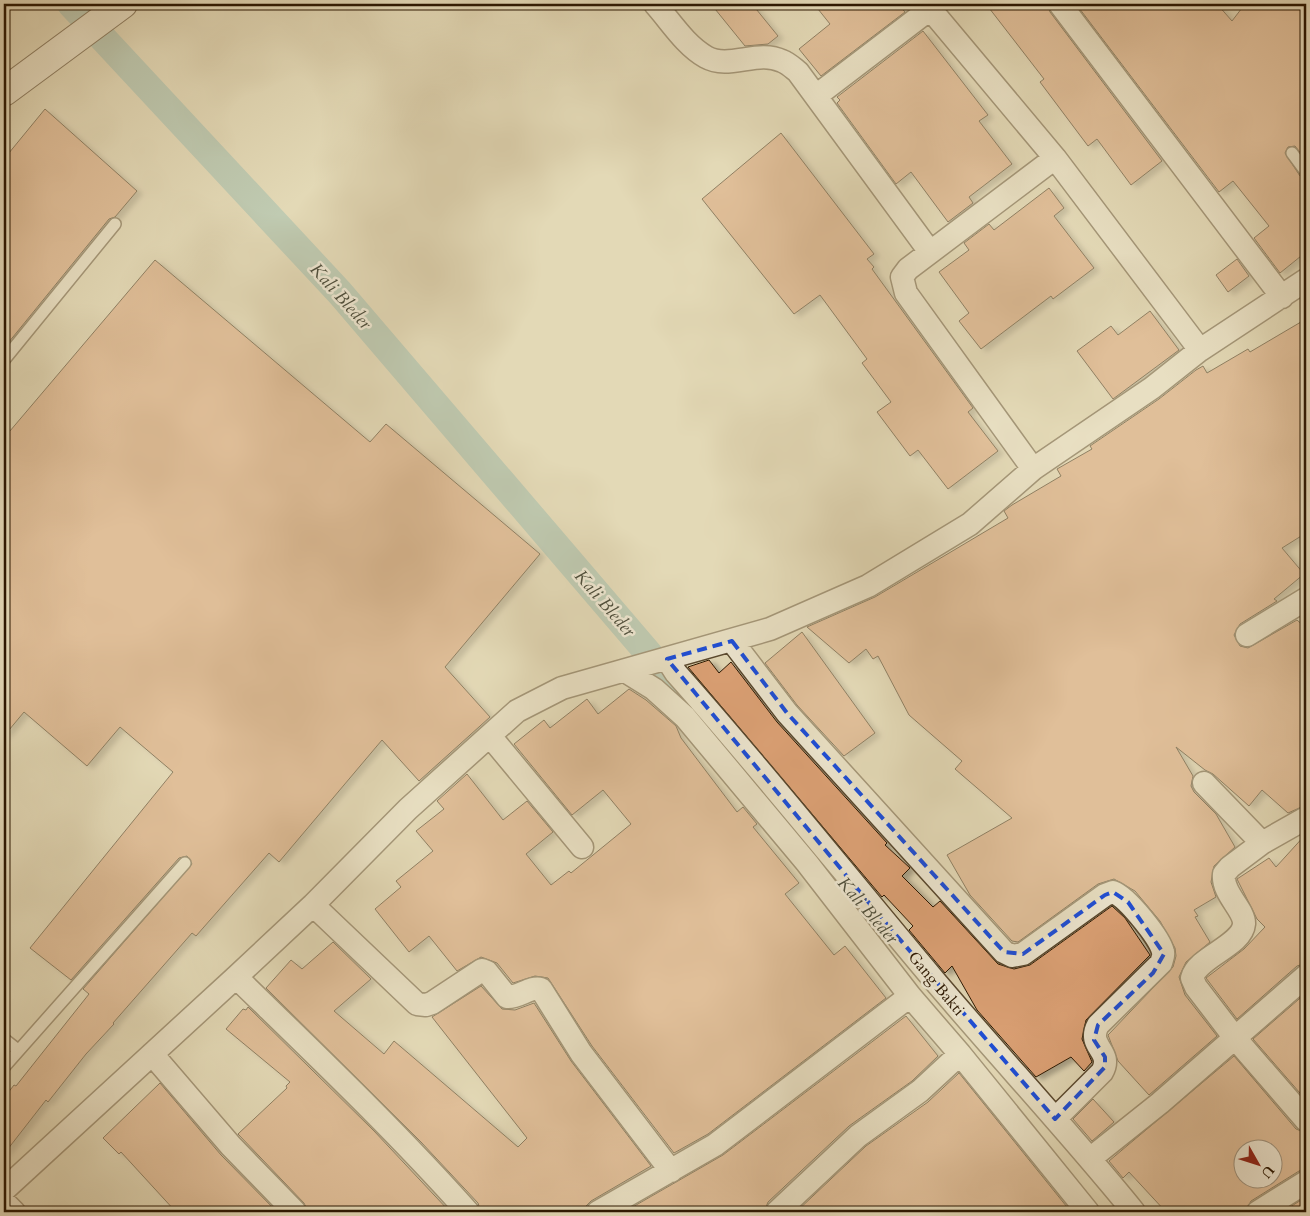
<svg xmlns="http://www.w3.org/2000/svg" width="1310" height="1216" viewBox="0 0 1310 1216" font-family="Cardo,serif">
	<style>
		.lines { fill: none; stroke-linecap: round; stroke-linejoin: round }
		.canal { stroke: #95baad; stroke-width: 28 }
		.building { fill: #dca175; stroke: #2b1701; fill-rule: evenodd; filter: url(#shadow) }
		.lane-casing { stroke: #59482e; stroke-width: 14 }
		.street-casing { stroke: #59482e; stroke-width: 25 }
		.secondary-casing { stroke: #2b1701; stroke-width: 30 }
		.lane { stroke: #ede6d0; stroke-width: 11 }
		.street { stroke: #ede6d0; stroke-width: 22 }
		.secondary { stroke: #ede6d0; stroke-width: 28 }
		.marked { fill: none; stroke: #1d4ed8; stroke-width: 4; stroke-dasharray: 10 6; stroke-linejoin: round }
		.labels { text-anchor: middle; stroke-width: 5; stroke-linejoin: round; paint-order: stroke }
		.street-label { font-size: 16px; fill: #2b1701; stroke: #ede6d0 }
		.water-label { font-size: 18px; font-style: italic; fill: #50503d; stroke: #ede6d0 }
	</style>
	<defs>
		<filter id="shadow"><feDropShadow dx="5.5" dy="3" stdDeviation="2.5" flood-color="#0004"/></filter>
	</defs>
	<rect width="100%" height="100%" fill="#e3d9b7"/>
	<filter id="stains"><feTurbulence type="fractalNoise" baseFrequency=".004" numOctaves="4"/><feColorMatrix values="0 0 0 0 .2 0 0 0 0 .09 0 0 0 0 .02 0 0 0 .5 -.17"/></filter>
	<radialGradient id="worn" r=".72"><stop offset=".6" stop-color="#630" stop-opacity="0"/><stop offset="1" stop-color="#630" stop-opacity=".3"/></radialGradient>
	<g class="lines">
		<path class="canal" d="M71,4l269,289 332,388"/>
	</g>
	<path class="building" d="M711,4h41l26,32 -10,8 -23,2z
		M814,4h84l7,8 -84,64 -22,-27 31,-25z
		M986,4h61l3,8 112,149 -31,24 -34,-46 -9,7 -48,-64 4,-3z
		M1076,4h141l15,17 13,-17h61v156l-11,-14 -7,1 -3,6 15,23 6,3v73l-26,21 -26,-35 15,-12 -36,-45 -14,11z
		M923,31l65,84 -9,6 33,43 -43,33 4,6 -25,19 -37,-50 -15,12 -59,-81 3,-3 -3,-3z
		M45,109l92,82 -22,26 -6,2 -105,129v-189z
		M781,133l93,121 -7,5 7,8 -2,2 101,139 -5,4 30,39 -50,38 -30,-39 -8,6 -33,-44 14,-10 -29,-39 5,-4 -47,-64 -26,19 -92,-115z
		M1049,188l15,20 -10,8 40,52 -41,31 -2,-3 -70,53 -22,-28 10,-8 -30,-41 30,-22 -5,-7 25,-19 5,6z
		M1237,259l12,17 -21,16 -12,-17z
		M155,260l215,182 16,-18 154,130 -95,113 45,50 -71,64 -37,-41 -103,122 -10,-9 -73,83 -4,-3 -79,90 1,1 -28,30 -38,48 -2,-2 -42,54v-56l10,-13 2,1 73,-92 -6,-5 109,-125 -5,-8 -8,2 -108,122 -41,-32 143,-176 -53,-45 -33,39 -63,-54 -20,24v-298z
		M1150,311l29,39 -66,49 -36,-48 34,-25 7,9z
		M1306,319v214l-24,15 22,26 -30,25 3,2 -37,23 -6,11 6,11 8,2 49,-28 9,8v177l-18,8 -26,-23 -13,16 -36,-32 -8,-4 -29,-23 17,29 -2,10 3,6 22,22 19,33 -21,19 -3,16 5,15 -22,13 4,6 -3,1 15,25 -24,20 -7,15 6,18 32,41 -68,59 -31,-34 -10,-26 65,-68 3,-11 -1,-8 -15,-27 -25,-30 -21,-12 -16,5 -80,58 -6,-1 -42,-46 -23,-40 65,-37 -57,-49 7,-8 -53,-46 -31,-59 -5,3 -7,-10 -17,14 -42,-36 68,-30 133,-79 -4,-7 8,-6 49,-29 -4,-7 35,-20 -2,-3 69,-47 37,-29 7,-4 4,7 41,-24 2,3z
		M802,632l73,101 -31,23 -47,-51 -32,-42z
		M709,660l10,13 12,-11 46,60 110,121 -2,2 25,23 -8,8 31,31 7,-6 58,63 16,5 16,-4 82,-59 13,12 25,37 -64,65 -4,19 10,23 -8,9 -13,-14 -35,20 -59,-67 -25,-44 -7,7 -36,-43 4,-4 -29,-31 -2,2 -194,-230z
		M629,689l17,11 30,26 5,12 56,74 6,-5 14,17 -4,3 46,56 -14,11 49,61 11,-9 41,52 -178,136 -34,19 -82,-107 -44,-68 -13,-2 -22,7 -16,-20 -16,-6 -24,14 -28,-35 -20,16 -34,-43 26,-22 -5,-6 37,-30 -17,-20 28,-22 -7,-8 30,-27 36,46 24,-19 26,31 -27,22 25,31 18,-14 2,2 60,-49 -28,-34 -31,25 -58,-71 30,-24 6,8 37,-29 11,15z
		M1306,834v129l-9,3 -60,53 -31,-41 38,-29 21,-22 -8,-8 -20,-40 32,-21 7,9z
		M333,942l38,37 -37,32 50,43 10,-13 124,106 9,-9 -95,-121 49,-31 21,23 13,1 19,-7 37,58 80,105 -60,35 -5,5 -1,6h-104l-3,-9 -57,-61 -155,-154 25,-28 11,9z
		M1306,993v107l-53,-61z
		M248,1007l126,124 76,81h-142l-4,-9 -66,-69 49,-46 -1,-2 4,-4 -64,-53 17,-20 3,1z
		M906,1016l32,40 -26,25 -63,45 -81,76 -4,10h-140l99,-57z
		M1234,1056l62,73 10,4v36l-7,2 -48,30 -6,11h-79l-37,-40 -6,6 -14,-17zM1242,1148h30v30h-30z
		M959,1073l112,139h-275l70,-66 62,-44z
		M160,1083l61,72 56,57h-101l-55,-60 -2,2 -16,-16z
		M1093,1099l21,23 -22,19 -19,-22z
		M1306,1197v15h-24z"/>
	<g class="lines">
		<g class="lane-casing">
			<path id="lane" d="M1292,153l14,19
				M4,360l111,-136
				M4,1039l14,11
				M4,1067l181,-204"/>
		</g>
		<g class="street-casing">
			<path id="street" d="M655,4c16,18 30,41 51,53 23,13 52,-8 76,4 6,2 11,7 16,11l132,180
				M926,4l129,154 145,192
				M1060,4l222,293
				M816,96l114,-87
				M1033,469l-127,-176 -4,-16 6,-8 147,-111
				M1247,635l59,-36
				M732,641l55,72 217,239 8,4 11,-2 82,-59 8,-3c14,5 47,46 50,60 1,4 -1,7 -2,11l-63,62c-12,22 16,26 4,47l-47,47
				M667,659l9,14c89,100 172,205 258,307 66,78 136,153 200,232
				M625,671l29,18 31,28 122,146 103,133 50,58 128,158
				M490,736l92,111
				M1204,783l58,60 44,-25
				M1262,843l-32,24 -6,7c-2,20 21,36 20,50 -2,22 -47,33 -52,54l4,9 39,51 71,82
				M313,905l104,99 9,1 6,-2 50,-33 5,2 20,25c12,1 23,-11 34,-8l40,64 90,118
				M236,977c79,77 159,153 232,235
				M152,1054l79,92 64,66
				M1091,1158l69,-55 146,-127
				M4,1190l232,-213 77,-72 95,-96 109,-98 45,-23 208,-59 98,-43 102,-62 63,-55 119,-81 48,-38 106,-70
				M4,1202l10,10
				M598,1212l117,-67 195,-149
				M777,1212l81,-76 62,-45 40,-37
				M1258,1212l48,-30"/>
		</g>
		<g class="secondary-casing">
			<path id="secondary" d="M4,92l119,-88"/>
		</g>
		<use href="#lane" class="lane"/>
		<use href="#street" class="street"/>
		<use href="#secondary" class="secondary"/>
	</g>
	<path d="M0 0H1310V1216H0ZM732,641l55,72 217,239 19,2 82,-59 8,-3 15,10 36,52 -11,19 -55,52 -4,15 11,17v10l-50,52 -171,-198 -217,-262z" fill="#e3d9b7" fill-opacity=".55" fill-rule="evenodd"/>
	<path class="marked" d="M732,641l55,72 217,239 19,2 82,-59 8,-3 15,10 36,52 -11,19 -55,52 -4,15 11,17v10l-50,52 -171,-198 -217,-262z"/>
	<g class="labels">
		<g class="street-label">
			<text transform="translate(937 983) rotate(50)" y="6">Gang Bakti</text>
		</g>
		<g class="water-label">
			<text transform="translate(341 296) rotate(48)" y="6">Kali Bleder</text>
			<text transform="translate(605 603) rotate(49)" y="6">Kali Bleder</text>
			<text transform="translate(868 910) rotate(49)" y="6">Kali Bleder</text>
		</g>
	</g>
	<rect width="1310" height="1216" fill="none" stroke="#e3d9b7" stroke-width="20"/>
	<rect x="5" y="5" width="1300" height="1206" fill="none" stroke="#2b1701" stroke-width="2.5"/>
	<rect x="10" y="10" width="1290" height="1196" fill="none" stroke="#2b1701"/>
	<g transform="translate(1258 1164) rotate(129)"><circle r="24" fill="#ede6d0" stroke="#9f937d"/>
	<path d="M0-4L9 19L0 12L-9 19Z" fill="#8f2418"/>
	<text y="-8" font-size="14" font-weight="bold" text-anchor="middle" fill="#2b1701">U</text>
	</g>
	<rect width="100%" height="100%" filter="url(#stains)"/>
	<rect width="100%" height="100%" fill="url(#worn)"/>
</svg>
